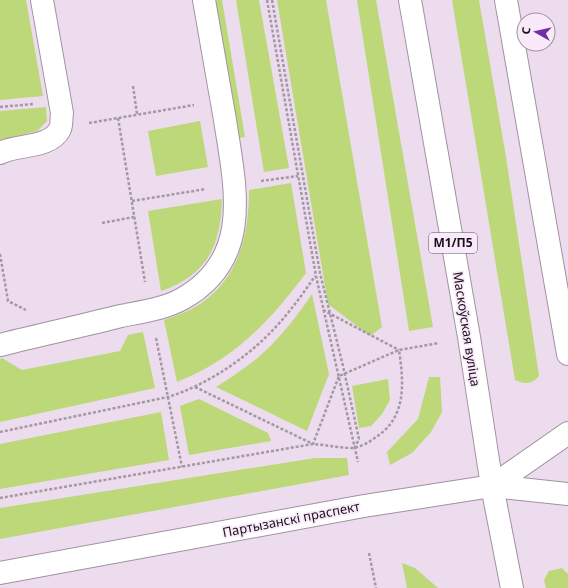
<svg xmlns="http://www.w3.org/2000/svg" width="568" height="588" viewBox="0 0 568 588" font-family="'Noto Sans',sans-serif">
	<style>
		.green { fill: #bcd879 }
		.lines { fill: none; stroke-linecap: round; stroke-linejoin: round }
		.minor-casing { stroke: #a192a2; stroke-width: 24 }
		.major-casing { stroke: #a192a2; stroke-width: 24 }
		.highway-casing { stroke: #a192a2; stroke-width: 24 }
		.path { stroke: #a598a5; stroke-width: 2.5; stroke-dasharray: 3 2; stroke-linecap: butt }
		.minor { stroke: #fff; stroke-width: 22 }
		.major { stroke: #fff; stroke-width: 22 }
		.highway { stroke: #fff; stroke-width: 22 }
		.labels { text-anchor: middle; stroke-width: 3.5; stroke-linejoin: round; paint-order: stroke }
		.shield { fill: #fae9fa; stroke: #5c525c; stroke-width: 1 }
		.shield-label { font-size: 12px; font-weight: bold; fill: #181218 }
		.street-label { font-size: 13px; fill: #181218; stroke: #fae9fa }
	</style>
	<rect width="100%" height="100%" fill="#ecdced"/>
	<path class="green" d="M0,0h26l17,96 -43,4z
		M212,0h10l23,137 -11,2z
		M236,0h23l30,168 -25,4z
		M277,0h49l56,327 -12,9 -42,-32z
		M357,0h19l57,327 -24,4z
		M452,0h27l27,157 33,219c-8,9 -14,8 -24,4z
		M46,107l1,14 -10,10 -37,9v-29z
		M200,121l8,46 -52,9 -8,-45z
		M291,183l15,90c-36,48 -72,87 -129,109l-13,-62c12,-4 25,-9 36,-16 39,-26 49,-70 49,-114z
		M222,199c-1,47 -15,76 -61,92l-13,-80z
		M312,294l17,80 -22,57 -91,-44c15,-10 31,-20 45,-32 20,-18 36,-39 51,-61z
		M143,332l12,56 -155,34v-63l2,-1 20,12 98,-19 8,-16z
		M429,377h11l2,35 -11,20 -19,21 -22,12 -3,-13 31,-33z
		M388,379l2,21 -8,14 -11,12 -12,2 -7,-42z
		M199,399l69,34 3,8 -82,14 -9,-49z
		M161,412l8,48 -169,29v-45z
		M315,458h32l2,17 -349,64v-31z
		M402,563l13,5 23,20h-31z
		M562,568l6,6v14h-22l-2,-8 5,-9z"/>
	<g class="lines">
		<g class="minor-casing">
			<path id="minor" d="M0,153c16,-9 50,-4 60,-24 2,-4 1,-11 2,-16l-20,-113
				M0,345c40,-10 81,-19 121,-29 20,-4 43,-7 61,-17 72,-40 53,-113 43,-179 -7,-40 -14,-80 -21,-120"/>
		</g>
		<g class="major-casing">
			<path id="major" d="M492,486l20,102
				M0,573l364,-67 128,-20 76,-53"/>
		</g>
		<g class="highway-casing">
			<path id="highway" d="M410,0l59,337 23,149 76,8
				M506,0l62,354"/>
		</g>
		<path class="path" d="M267,0l49,276 42,186
			M272,0l48,273 23,93 16,73 -4,8
			M133,86l4,28
			M0,107l33,-3
			M118,118l27,164
			M89,123l105,-18
			M261,181l37,-5
			M132,201l74,-12
			M102,223l32,-6
			M0,254l8,47 18,9
			M323,310l76,40
			M156,338l26,129
			M195,387l118,57 26,-68 60,-26 40,-7
			M0,432l168,-35c42,-13 85,-43 114,-77 12,-14 23,-29 33,-44
			M0,498l313,-54c13,1 27,4 40,4 7,-1 15,-5 20,-9 34,-20 31,-55 26,-89
			M369,553l7,35"/>
		<use href="#minor" class="minor"/>
		<use href="#major" class="major"/>
		<use href="#highway" class="highway"/>
	</g>
	<g class="labels">
		<rect class="shield" x="429" y="233" width="48" height="20" rx="3"/>
		<g class="shield-label">
			<text x="453" y="247">М1/П5</text>
		</g>
		<g class="street-label">
			<text transform="translate(467 329) rotate(81)" y="5">Маскоўская вуліца</text>
			<text transform="translate(291 519) rotate(-11)" y="5">Партызанскі праспект</text>
		</g>
	</g>
	<g transform="translate(536 32) rotate(278)"><circle r="19" fill="#fae9fa" stroke="#a093a0"/>
	<path d="M0-3L7 15L0 10L-7 15Z" fill="#6e2fa4"/>
	<text y="-6" font-size="11" font-weight="bold" text-anchor="middle" fill="#181218">С</text>
	</g>
</svg>
